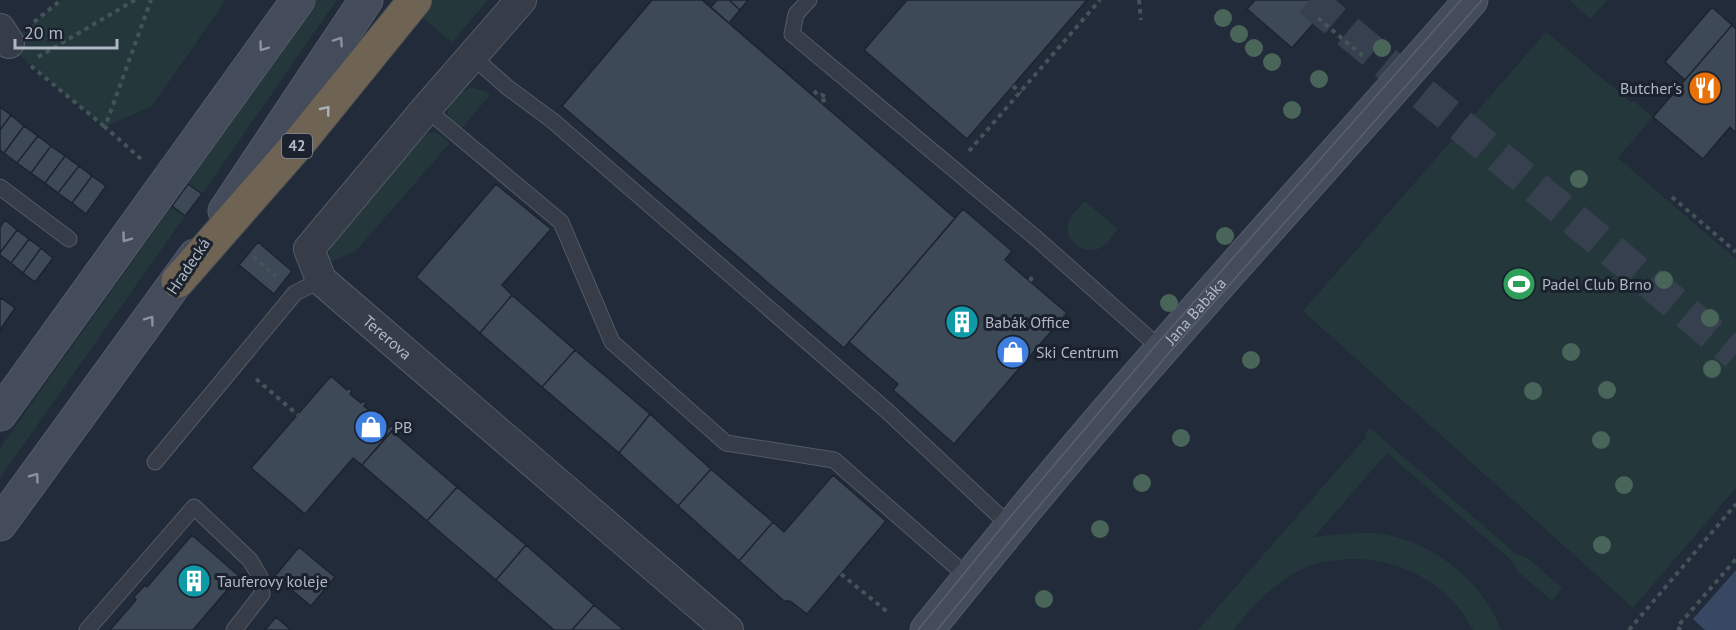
<svg xmlns="http://www.w3.org/2000/svg" width="1736" height="630" viewBox="0 0 1736 630" font-family="'PT Sans',sans-serif">
	<style>
		.green { fill: #24373a }
		.water { fill: #384862 }
		.building { fill: #3e4958; stroke: #1d2430; stroke-width: 1.5 }
		.lines { fill: none; stroke-linecap: round; stroke-linejoin: round }
		.highway-tunnel { stroke: #37404e; stroke-width: 33; stroke-dasharray: 33 16; stroke-linecap: butt }
		.lane-casing { stroke: #535b67; stroke-width: 17 }
		.street-casing { stroke: #535b67; stroke-width: 32 }
		.secondary-casing { stroke: #535b67; stroke-width: 35 }
		.highway-casing { stroke: #404854; stroke-width: 35 }
		.path { stroke: #425457; stroke-width: 4; stroke-dasharray: 4.5 4.5; stroke-linecap: butt }
		.lane { stroke: #363d49; stroke-width: 15 }
		.street { stroke: #363d49; stroke-width: 30 }
		.secondary { stroke: #444c5c; stroke-width: 33 }
		.highway { stroke: #6f6453; stroke-width: 33 }
		.tram { stroke: #586170; stroke-width: 1.5 }
		.tree { fill: #496559 }
		.oneway { stroke: #8a92a0 }
		.oneway2 { stroke: #aab0ba }
		.labels { text-anchor: middle; stroke-width: 6; stroke-linejoin: round; paint-order: stroke }
		.shield { fill: #1b222e; stroke: #838b98; stroke-width: 1.5 }
		.shield-label { font-size: 15px; font-weight: bold; fill: #b0b8c5 }
		.poi-label { font-size: 16px; fill: #b0b8c5; stroke: #1b222e; text-anchor: start }
		.street-label { font-size: 16px; fill: #b0b8c5; stroke: #1b222e }
	</style>
	<rect width="100%" height="100%" fill="#222b39"/>
	<path class="green" d="M61,0h165l-74,106 -47,21 -77,-64 -19,-20z
		M316,0h21l-135,194 -14,-10z
		M434,0h54l-36,42 -31,-25z
		M1569,0h38l-16,19z
		M1546,32l85,70 3,-1 19,16 -35,41 118,101v229l-103,120 -330,-297z
		M471,87l16,5 3,3 -29,34 -11,-11 -3,-6c4,-11 13,-20 24,-25z
		M432,132l5,1 13,10 -95,109 -28,11 5,-20 7,-11 88,-98z
		M1085,201l33,28c-6,7 -11,17 -20,20 -16,5 -34,-8 -30,-25 2,-9 11,-17 17,-23z
		M172,206l13,10 -185,262v-30z
		M1370,428l146,126 13,5 33,29 -10,13 -34,-29 -7,-12 -124,-107 -73,84c20,-2 39,-5 60,-4 55,5 108,46 127,97h-28c-26,-51 -86,-79 -142,-69 -7,1 -15,2 -22,5 -34,15 -53,37 -76,64h-35l169,-194 -2,-2z"/>
	<path class="water" d="M1736,570v60h-31l-12,-11z"/>
	<path class="building" d="M652,0h50l253,218 -111,130 -282,-242z
		M717,0h12l11,10 -11,13 -18,-16z
		M729,0h19l-8,10z
		M907,0h180l-120,139 -103,-89z
		M1255,0h79l-42,48 -45,-39z
		M1712,7l20,18 -47,55 -20,-18z
		M1732,25l4,4v104l-6,-6 -27,32 -50,-42z
		M0,107l11,8 -11,15z
		M11,115l13,11 -20,27 -4,-3v-20z
		M24,126l14,10 -21,27 -13,-10z
		M38,136l13,10 -20,27 -14,-10z
		M51,146l14,10 -20,27 -14,-10z
		M65,156l14,10 -21,27 -13,-10z
		M79,166l13,10 -20,27 -14,-10z
		M92,176l14,10 -20,28 -14,-11z
		M188,184l14,10 -17,22 -13,-10z
		M496,184l55,45 -49,56 10,10 -32,38 -64,-56z
		M963,209l49,42 -7,9 62,53 -113,131 -61,-54 5,-6 -49,-42z
		M5,220l12,10 -17,23v-26z
		M17,230l12,9 -18,24 -11,-8v-2z
		M29,239l12,9 -18,25 -12,-10z
		M258,242l34,29 -18,23 -35,-29z
		M41,248l12,10 -18,24 -12,-9z
		M512,295l63,55 -33,37 -62,-54z
		M1,298l14,10 -15,22v-30z
		M575,350l75,64 -31,39 -77,-66z
		M331,376l16,14 2,-2 3,3 -2,3 11,9 2,-2 3,2 -2,3 11,9 2,-2 3,3 -2,2 11,10 2,-3 3,3 -32,37 -9,-7 -48,56 -54,-46z
		M650,414l61,55 -33,37 -59,-53z
		M392,431l65,56 -30,34 -65,-56z
		M711,469l62,53 -34,39 -61,-55z
		M833,475l53,46 -79,93 -17,-13h-6l-45,-40 34,-39 11,10z
		M457,487l69,58 -30,35 -69,-59z
		M192,535l47,41 -46,54h-83l26,-30 -2,-3 11,-12 2,2z
		M526,545l68,60 -22,25h-18l-58,-50z
		M299,547l36,30 -24,29 -36,-30z
		M594,605l30,25h-52z
		M276,617l15,13h-26z"/>
	<g class="lines">
		<path class="highway-tunnel" d="M1310,0l426,354"/>
		<g class="lane-casing">
			<path id="lane" d="M809,0l-13,14 -4,20 244,204 125,111
				M472,56l35,31 46,34 333,289 125,117
				M426,109l135,113 51,120 114,101 108,17 135,118
				M0,187l69,52
				M155,462l140,-169 26,-13
				M87,630l107,-123 56,53 10,17 2,17 -28,36"/>
		</g>
		<g class="street-casing">
			<g id="street">
				<path id="s1" d="M521,0l-95,109 -117,140 12,31 407,350"/>
				<path d="M0,29l9,14"/>
			</g>
		</g>
		<g class="secondary-casing">
			<g id="secondary">
				<path d="M225,211l141,-211"/>
				<path d="M0,414l298,-414"/>
				<path d="M0,524l195,-268"/>
				<path id="s2" d="M927,630c77,-95 154,-190 235,-281 102,-117 207,-232 309,-349"/>
			</g>
		</g>
		<g class="highway-casing">
			<path id="highway" d="M178,281l121,-138 116,-143"/>
		</g>
		<path class="path" d="M1139,0l2,20
			M1318,18l46,39
			M34,22l27,-22
			M38,57l97,-57
			M31,66l74,61
			M1013,86l8,7
			M814,91l5,5 3,-1 4,2v3l-7,1
			M969,151l131,-151
			M141,159l-36,-32 46,-127
			M1672,197l64,55
			M253,257l23,19
			M1030,281l2,-4
			M256,379l42,36
			M841,574l49,40
			M1629,630l107,-126
			M1681,630l-4,-3 59,-68"/>
		<use href="#lane" class="lane"/>
		<use href="#street" class="street"/>
		<use href="#secondary" class="secondary"/>
		<use href="#highway" class="highway"/>
		<path class="tram" d="M918,630l88,-108 150,-177 305,-345
			M937,630l81,-99 150,-177 314,-354"/>
	</g>
	<g class="tree">
		<circle cx="1223" cy="18" r="9"/>
		<circle cx="1239" cy="34" r="9"/>
		<circle cx="1254" cy="48" r="9"/>
		<circle cx="1382" cy="48" r="9"/>
		<circle cx="1272" cy="62" r="9"/>
		<circle cx="1319" cy="79" r="9"/>
		<circle cx="1292" cy="110" r="9"/>
		<circle cx="1579" cy="179" r="9"/>
		<circle cx="1225" cy="236" r="9"/>
		<circle cx="1664" cy="280" r="9"/>
		<circle cx="1169" cy="303" r="9"/>
		<circle cx="1710" cy="318" r="9"/>
		<circle cx="1571" cy="352" r="9"/>
		<circle cx="1251" cy="360" r="9"/>
		<circle cx="1712" cy="369" r="9"/>
		<circle cx="1607" cy="390" r="9"/>
		<circle cx="1533" cy="391" r="9"/>
		<circle cx="1181" cy="438" r="9"/>
		<circle cx="1601" cy="440" r="9"/>
		<circle cx="1142" cy="483" r="9"/>
		<circle cx="1624" cy="485" r="9"/>
		<circle cx="1100" cy="529" r="9"/>
		<circle cx="1602" cy="545" r="9"/>
		<circle cx="1044" cy="599" r="9"/>
	</g>
	<defs><path id="oneway-chevron" d="M-2-3.5L2.5 0L-2 3.5" fill="none" stroke-width="1.6" stroke-linecap="round" stroke-linejoin="round" transform="scale(1.5)"/></defs>
	<g class="oneway">
		<use href="#oneway-chevron" transform="translate(339 41) rotate(-56)"/>
		<use href="#oneway-chevron" transform="translate(263 47) rotate(126)"/>
		<use href="#oneway-chevron" transform="translate(126 238) rotate(126)"/>
		<use href="#oneway-chevron" transform="translate(150 320) rotate(-54)"/>
		<use href="#oneway-chevron" transform="translate(35 477) rotate(-54)"/>
	</g>
	<use class="oneway2" href="#oneway-chevron" transform="translate(326 110) rotate(-51)"/>
	<defs>
		<g id="restaurant-disc" transform="scale(1.725)"><circle r="9.5" fill="#e8710a" stroke="#1b222e"/><path d="M-5-6h1v4h1v-4h1v4h1v-4h1v5L-1.5 .5V6h-2V.5L-5-1ZM5-6V6H3V1.5H1.5Q1.5-4 5-6Z" fill="#fff"/></g>
		<g id="stadium-disc" transform="scale(1.725)"><circle r="9.5" fill="#2e9e5b" stroke="#1b222e"/><path d="M0-5a6.5 5 0 1 0 0 10a6.5 5 0 1 0 0-10ZM-3.5-1.8h7v3.6h-7Z" fill="#fff"/></g>
		<g id="building-disc" transform="scale(1.725)"><circle r="9.5" fill="#0f9aa8" stroke="#1b222e"/><path d="M-4-6H4V6H1V3H-1V6H-4ZM-2.5-4.3h1.7v1.8h-1.7ZM.8-4.3h1.7v1.8H.8ZM-2.5-1h1.7V.8h-1.7ZM.8-1h1.7V.8H.8Z" fill="#fff"/></g>
		<g id="shop-disc" transform="scale(1.725)"><circle r="9.5" fill="#3f7fe0" stroke="#1b222e"/><path d="M-5-2.5h2.3a2.7 3.5 0 0 1 5.4 0H5L5.5 6h-11ZM-1.5-2.5h3a1.5 2.3 0 0 0-3 0Z" fill="#fff"/></g>
	</defs>
	<g fill-rule="evenodd">
		<use href="#restaurant-disc" x="1705" y="88"/>
		<use href="#stadium-disc" x="1519" y="284"/>
		<use href="#building-disc" x="962" y="322"/>
		<use href="#shop-disc" x="1013" y="352"/>
		<use href="#shop-disc" x="371" y="427"/>
		<use href="#building-disc" x="194" y="581"/>
	</g>
	<g class="labels">
		<rect class="shield" x="282" y="134" width="30" height="24" rx="4.5"/>
		<g class="shield-label">
			<text x="297" y="151">42</text>
		</g>
		<g class="poi-label">
			<text x="1682" y="94" text-anchor="end">Butcher's</text>
			<text x="1542" y="290">Padel Club Brno</text>
			<text x="985" y="328">Babák Office</text>
			<text x="1036" y="358">Ski Centrum</text>
			<text x="394" y="433">PB</text>
			<text x="217" y="587">Tauferovy koleje</text>
		</g>
		<g class="street-label">
			<text transform="translate(188 266) rotate(-56)" y="6">Hradecká</text>
			<text dy="6" stroke="none"><textPath href="#s2" startOffset="417">Jana Babáka</textPath></text>
			<text dy="6" stroke="none"><textPath href="#s1" startOffset="448">Tererova</textPath></text>
		</g>
	</g>
	<path d="M15 39v9h102v-9" fill="none" stroke="#b0b8c5" stroke-width="3"/>
	<text x="24" y="39" font-size="18" fill="#b0b8c5" stroke="#1b222e" stroke-width="4.5" paint-order="stroke">20 m</text>
</svg>
